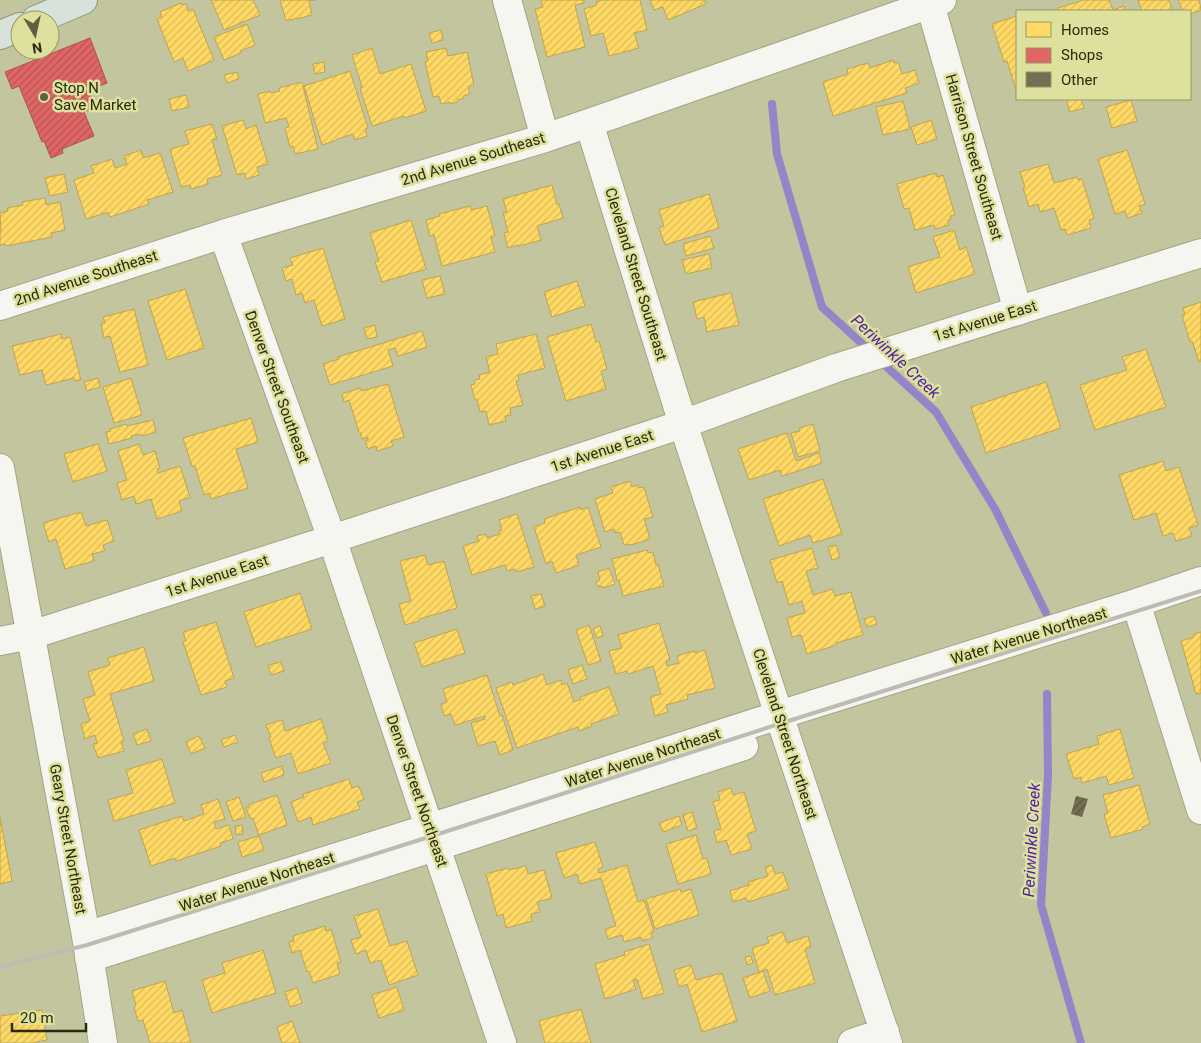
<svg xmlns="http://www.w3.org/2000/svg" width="1201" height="1043" viewBox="0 0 1201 1043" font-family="Roboto,sans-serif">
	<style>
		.homes { fill: url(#homes-hatch); stroke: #bfa44c }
		.shops { fill: url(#shops-hatch); stroke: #a9544c }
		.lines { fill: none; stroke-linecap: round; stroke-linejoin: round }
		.stream { stroke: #9484c8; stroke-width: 8 }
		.building { fill: url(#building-hatch) }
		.minor-casing { stroke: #a3a486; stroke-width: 30 }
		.major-casing { stroke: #869881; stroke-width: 30 }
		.minor { stroke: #f6f6f1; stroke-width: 28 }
		.major { stroke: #d8e2da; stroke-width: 28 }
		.rail { stroke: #bcbcb3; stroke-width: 4 }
		.poi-dot { fill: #5f6041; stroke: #dee19d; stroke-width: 2 }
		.labels { text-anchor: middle; stroke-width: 5; stroke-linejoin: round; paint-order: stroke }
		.poi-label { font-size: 15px; fill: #292a0e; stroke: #dee19d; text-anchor: start }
		.street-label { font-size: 15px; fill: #292a0e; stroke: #dee19d }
		.water-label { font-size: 16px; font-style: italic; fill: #4f22a8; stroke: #dee19d }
	</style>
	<defs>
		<pattern id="homes-hatch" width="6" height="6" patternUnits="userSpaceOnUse" patternTransform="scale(1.25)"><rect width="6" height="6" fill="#ffd966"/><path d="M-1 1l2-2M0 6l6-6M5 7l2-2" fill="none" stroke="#dbba57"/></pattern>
		<pattern id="shops-hatch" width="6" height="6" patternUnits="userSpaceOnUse" patternTransform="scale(1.25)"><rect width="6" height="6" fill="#e06666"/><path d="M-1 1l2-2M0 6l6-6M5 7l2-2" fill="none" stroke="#b65452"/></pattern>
		<pattern id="building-hatch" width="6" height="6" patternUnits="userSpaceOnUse" patternTransform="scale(1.25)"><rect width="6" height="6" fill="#726f54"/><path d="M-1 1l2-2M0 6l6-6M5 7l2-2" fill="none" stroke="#585640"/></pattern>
	</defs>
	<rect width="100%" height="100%" fill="#c3c59f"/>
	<path class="homes" d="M211,0h42l7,15 -36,15z
		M280,0h35l-6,1 3,14 -15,4v-1l-11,3z
		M541,0h43v3l-9,2 10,42 -38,10 -12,-48 8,-2z
		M602,0h38l7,30 -13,3 5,15 -30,8 -6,-23 -12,3 -7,-27 13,-4 -1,-3z
		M650,0h54l2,4 -38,16 -5,-13 -9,3z
		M1084,0h25l4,10 11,-4 2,5h-68v-3z
		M1138,0h31l3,9 -7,2h-23z
		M1178,0h21l2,10 -11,4v-3h-7z
		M181,3l1,2 4,-1 2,7 5,-2 21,51 -26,11 -5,-13 -9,4 -17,-43 5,-2 -2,-5z
		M1017,16v74h-1l-9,-29 -3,1 -12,-38z
		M247,24l8,21 -15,6 1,2 -17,7 -10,-23z
		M441,30l2,10 -11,3 -3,-10z
		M372,48l8,26 31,-10 15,47 -21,7 -1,-2 -32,10 -12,-38 2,-1 -10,-32z
		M446,48l2,8 19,-4 7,33 -6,2 2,7 -7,2 1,2 -7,2 1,2 -8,2v-2l-9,2 -2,-8 -6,1 -8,-35 3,-1 -2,-9z
		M893,60l1,3 4,-1 4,12 13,-4 4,13 -14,5 2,5 -74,23 -10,-34 25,-8 -1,-5 21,-6 2,5z
		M324,62l1,10 -10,2 -2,-10z
		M350,71l18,57 -3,1 2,7 -12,4 -2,-6 -16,5v1l-15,5 -18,-59z
		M237,72l2,7 -12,4 -3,-8z
		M302,82l16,67 -23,5 -2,-8 -3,1 -5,-19 4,-1 -3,-9 -21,5 -7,-29 12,-3v2l10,-2 -1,-3z
		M186,95l3,12 -17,4 -3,-12z
		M1066,99h15l3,9 -14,4z
		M1131,100l6,21 -25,7 -6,-21z
		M903,101l7,28 -27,6 -7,-28z
		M243,120l3,9 10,-4 12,39 -11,3 2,8 -13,4 -1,-6 -8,2 -15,-49z
		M931,120l6,19 -20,6 -6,-18z
		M212,124l5,15 -5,1 10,35 -15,4 1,5 -17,5 -1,-4 -9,2 -11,-38 19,-5 -4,-13z
		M141,150l2,8 17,-5 13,39 -26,8 2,4 -39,13 -2,-5 -22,7 -12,-39 20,-7 -3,-7 21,-7 3,9 12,-4 -3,-8z
		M1127,150l18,54 -6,2 3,7 -14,5 -3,-7 -10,3 -17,-55z
		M1048,164l6,19 23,-6 1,3 4,-1 12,39 -5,2 2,8 -24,7 -2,-6 -4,1 -7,-22 -14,4 -2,-8 -9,3 -6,-19 2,-1 -5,-15z
		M936,173l1,4 6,-2 12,40 -5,1 1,3 -3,1 1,5 -14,4 -1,-4 -19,5 -6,-22 -5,1 -7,-25z
		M64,174l4,18 -18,4 -5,-18z
		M552,185l5,20 2,-1 4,14 -26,8 4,14 -22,6 -1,-1 -10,3 -4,-15 4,-1 -5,-19 4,-1 -4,-13z
		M709,194l10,34 -54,17 -6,-17 5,-2 -5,-16z
		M45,198l1,7 14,-3 5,28 -14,3 1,4 -46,9 -1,-2 -5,1v-12h1l-1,-20 8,-2 -1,-3 16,-3 -1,-3z
		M470,206l1,4 16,-4 8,30 -4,1 4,15 -53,14 -8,-31 -4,1 -4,-16 14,-4 -1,-2z
		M411,220l15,49 -44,13 -7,-20 4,-1 -9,-28z
		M954,230l6,20 6,-3 9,27 -59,19 -8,-26 32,-10 -7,-20z
		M710,236l4,12 -28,8 -3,-12z
		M323,248l22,71 -23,7 -8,-26 -9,3 -3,-10 -6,2 -4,-16 -6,2 -4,-13 11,-3 -3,-7z
		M709,254l3,14 -26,6 -4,-14z
		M440,276l5,18 -18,4 -5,-18z
		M577,281l8,25 -33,11 -8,-25z
		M185,289l19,59 -37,12 -19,-59z
		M731,293l8,32 -32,7 -3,-15 -7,2 -4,-17z
		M1201,302v59l-2,1 -7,-21 -2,1 -8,-27 3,-1 -2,-6z
		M134,309l14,56 -28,7 -10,-36 -6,2 -3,-14 4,-2 -2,-5z
		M591,324l5,18 3,-1 8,28 -6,2 5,18 -40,12 -19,-64z
		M375,325l2,12 -10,2 -3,-11z
		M422,331l5,16 -29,9 -3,-8 -7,2 5,16 -63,19 -7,-21 16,-5 -1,-2z
		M61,334l1,5 8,-2 11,43 -6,1 -1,-3 -28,7 -4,-15 -22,5 -8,-29z
		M536,334l9,34 -27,7 1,5 -3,1 7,24 -13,3 1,7 -6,1 1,5 -17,4 -3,-14 -6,1 -3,-13 -2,1 -4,-15 4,-1v-4l5,-1 -1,-4 11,-3 -4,-15 12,-3 -2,-10z
		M1146,349l20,58 -71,23 -15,-45 47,-15 -5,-13z
		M98,378l2,9 -13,4 -3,-9z
		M131,378l11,37 -28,8 -11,-36z
		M1046,382l15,46 -75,25 -15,-46z
		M388,384l16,53 -13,4 2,5 -16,5 -1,-5 -8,3 -3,-8 3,-1v-3l-6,2 -2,-7h-1l-10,-32 -5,2 -2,-8 18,-6 1,3z
		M251,418l7,24 -22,7 12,39 -37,11 -2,-6 -5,2 -9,-29h-3l-9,-28z
		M153,420l3,12 -14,4 -1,-2 -10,2 1,2 -23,6 -3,-12 5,-1 -1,-2 16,-5 1,2z
		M813,424l7,27 -22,6 -7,-24 9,-2 -1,-3z
		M787,433l9,28 23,-8 3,10 -40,13 -2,-6 -31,10 -11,-31z
		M98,444l9,27 -34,11 -9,-28z
		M139,444l4,11 12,-4 5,17 -3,1 1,4 22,-7 10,31 -11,4 3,10 -25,8 -6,-20 -15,5 -2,-8 -12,4 -5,-17 10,-3 -9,-29z
		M1163,461l3,10 13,-4 19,58 -9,3 3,8 -16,5 -3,-8 -10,3 -7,-23 -22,7 -15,-45z
		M823,479l19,55 -29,9 -3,-8 -31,11 -16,-47z
		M630,481l2,6 6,-2 1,3 5,-1 9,30 -9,2 6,20 -19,6 -1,-1 -6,1 -4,-13 -5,1 -1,-4 -9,3 -10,-33 18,-6 -2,-6z
		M580,507l1,3 7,-3 13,40 -25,8 3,10 -23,8 -4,-12 -6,3 -12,-37 11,-4 -1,-4z
		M81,512l5,14 21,-6 7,21 -11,4 2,6 -13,3 2,7 -29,8 -9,-30 -7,3 -6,-19z
		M517,514l17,53 -18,5 -1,-3 -8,2 -2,-6 -33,10 -9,-29 16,-5 -2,-5 9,-2 1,4 13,-4 -1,-3 3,-1 -3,-10z
		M836,545l4,12 -8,3 -4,-13z
		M812,548l6,20 -12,3 7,24 20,-6 2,7 16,-4 12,43 -27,8 1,2 -30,9 -6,-19 -9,2 -5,-19 18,-5 -3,-12 -13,4 -7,-24 -5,2 -7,-23z
		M647,550l1,3 5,-1 3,13 2,-1 6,22 -41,10 -4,-16h-2l-5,-21z
		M425,555l3,10 16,-4 13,47 -38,11v2l-14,4 -6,-21 12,-3 -11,-40z
		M609,568l6,16 -12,4 -1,-2 -4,1 -2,-5 4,-2 -2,-8z
		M300,593l12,36 -56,18 -12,-35z
		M541,594l4,12 -10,3 -4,-13z
		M874,616l3,8 -10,3 -3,-8z
		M216,622l18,56 -9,3 2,6 -26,8 -18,-53 3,-1 -3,-9z
		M659,623l11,37 -4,1 1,5 12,-3 -2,-7 17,-5 1,2 10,-3 10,38 -28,7 1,4 -22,6 2,7 -13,4 -5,-19 11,-3 -8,-28 -25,8 -1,-3 -11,3 -7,-23 13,-3 -4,-13z
		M589,625l12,36 -13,4 -12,-35z
		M600,626l3,10 -6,2 -4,-9z
		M457,629l8,24 -43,14 -8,-24z
		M1201,632v61l-5,1 -15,-53 13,-4v-3z
		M144,647l10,34 -44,13 14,47 -3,1 3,9 -26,7 -5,-14 4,-1 -2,-8 -10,4 -4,-15 9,-3 -7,-22 12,-4 -7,-23 22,-7 -2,-7z
		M281,662l3,9 -13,4 -3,-10z
		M582,665l5,14 -14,5 -5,-14z
		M543,674l4,11 14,-5 1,5 5,-2 7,19 7,-3 -1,-2 29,-10 10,27 -28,10 1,2 -13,5 -1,-4 -61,21 -21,-60 16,-6 1,3z
		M487,675l13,41 2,-1 11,35 -13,5 -5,-14 -17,5 -7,-23 14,-4v-3l-30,9 -4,-11 -7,2 -3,-12 6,-2 -4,-13z
		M321,719l7,22 -5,2 8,20 -33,11 -7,-21 -15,5 -7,-20 2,-1 -5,-12 16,-5 3,11z
		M147,729l4,12 -14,4 -4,-11z
		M1120,729l14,49 -25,7 -3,-9 -24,7 -1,-6 -7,2 -8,-25 33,-10 -2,-8z
		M235,735l3,7 -14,5 -3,-7z
		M199,736l6,12 -14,6 -5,-12z
		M162,759l13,44 -61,18 -6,-21 25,-7 -7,-23z
		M282,766l2,9 -20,7 -3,-9z
		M349,779l3,9 7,-2 5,13 -7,3 3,7 -47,16 -2,-8 -13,5 -7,-20 13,-5 -1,-3z
		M1139,785l11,39 -8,3 1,2 -32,9 -7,-24 4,-1 -5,-18z
		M731,788l2,7 11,-3 12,39 -9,3 5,15 -21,6 -5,-15 -9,3 -3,-12 7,-2 -8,-27 7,-2 -2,-8z
		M277,795l10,30 -28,10 -6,-17h-3l-4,-10 3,-1 -1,-2z
		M239,797l7,20 -13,4 -7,-19z
		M218,799l7,20 -11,3 2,7 13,-4 4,14 -13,4 1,3 -45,15 -1,-3 -24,8 -12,-36 43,-14 2,5 20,-7 -3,-9z
		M692,812l5,16 -9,3 -5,-16z
		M679,816l3,9 -19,7 -4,-9z
		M0,817l12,64 -12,3z
		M242,825l1,9 -7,1 -1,-9z
		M696,835l7,24 4,-1 4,16 -33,10 -12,-40z
		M259,836l5,14 -22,7 -4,-15z
		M595,842l8,25 -5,2 1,4 28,-8 11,37 6,-2 10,32 -3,1 1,5 -10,3 -1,-4 -17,5 -2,-7 -14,4 -3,-10 11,-3 -15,-48 -21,6 -3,-10 -13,4 -8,-25z
		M772,865l3,9 8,-2 6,17 -41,13 -2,-4 -13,4 -3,-11 19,-6 -1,-3 20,-6 -3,-9z
		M526,866l2,8 16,-4 8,28 -15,4 3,10 -9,2 1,7 -26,7 -3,-14 -6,2 -11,-42 22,-6 1,2z
		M680,889l1,3 10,-3 8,26 -44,14 -9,-30z
		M378,909l12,37 17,-5 11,34 -29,10 -8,-25 -11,3 -4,-13 -10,4 -5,-14 10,-3 -7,-21z
		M325,926l1,5 5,-2 10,33 -4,1 3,11 -27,9 -4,-12 -2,1 -7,-22 -8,3 -3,-11 5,-1 -1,-5z
		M783,932l4,11 21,-7 3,11 -6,2 10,34 -40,12 -8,-26 -8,3 -7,-24 17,-5 -2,-6z
		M649,944l15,49 -21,6 -6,-20 -4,1 3,9 -31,10 -10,-35 30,-9 -1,-3z
		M263,950l13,43 -64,20 -10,-33 23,-7 -3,-10z
		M751,956l2,7 -6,2 -2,-8z
		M691,965l5,15 26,-7 15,48 -35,11 -15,-48 -8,3 -5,-17z
		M763,971l7,20 -20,7 -7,-20z
		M165,981l9,32 8,-3 9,33h-41l-7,-23 -5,1 -4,-14 2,-1 -4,-15z
		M397,987l7,23 -25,8 -7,-23z
		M297,988l5,15 -12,4 -5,-15z
		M581,1009l10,34h-46l-6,-22z
		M42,1010l5,30 -16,3h-31v-27z
		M292,1021l8,22h-18l-5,-16z"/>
	<path class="shops" d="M90,38l17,45 -18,7 6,17 -11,5 10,24 -32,13 1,4 -12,5 -7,-17 -2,1 -23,-56 -7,3 -7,-17z"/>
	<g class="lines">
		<path class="stream" d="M772,104l5,50 45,153 49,45
			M879,360l57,52 59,97 51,104
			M1047,694l1,81 -7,130 40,138"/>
	</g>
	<path class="building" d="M1076,796l12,3 -6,18 -11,-3z"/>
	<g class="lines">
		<g class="minor-casing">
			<path id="minor" d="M507,0l38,138
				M930,4l88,307
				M589,123l94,301 96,291 109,328
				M223,234l109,305 170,504
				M0,306l223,-72 322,-96 44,-15 353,-123
				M0,468l86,468 17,107
				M1136,603l65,207
				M0,641l31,-6 301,-96 351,-115 153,-56 365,-115
				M86,936l343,-108 350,-113 357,-112 65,-22
				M89,958l346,-111 309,-101
				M852,1043l33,-11"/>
		</g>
		<g class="major-casing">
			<path id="major" d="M36,20l47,-20
				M0,35l20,-8"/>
		</g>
		<use href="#minor" class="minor"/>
		<use href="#major" class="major"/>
		<path class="rail" d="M0,967l87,-22 345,-109 350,-113 419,-132"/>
	</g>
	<circle class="poi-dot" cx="44" cy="97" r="5"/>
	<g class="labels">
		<g class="poi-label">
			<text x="54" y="93">Stop N<tspan x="54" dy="17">Save Market</tspan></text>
		</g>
		<g class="street-label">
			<text transform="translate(974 157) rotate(74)" y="5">Harrison Street Southeast</text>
			<text transform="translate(473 159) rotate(-17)" y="5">2nd Avenue Southeast</text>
			<text transform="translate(636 274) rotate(73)" y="5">Cleveland Street Southeast</text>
			<text transform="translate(86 278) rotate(-18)" y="5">2nd Avenue Southeast</text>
			<text transform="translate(985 321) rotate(-17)" y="5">1st Avenue East</text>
			<text transform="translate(277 387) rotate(70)" y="5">Denver Street Southeast</text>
			<text transform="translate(602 451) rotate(-18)" y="5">1st Avenue East</text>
			<text transform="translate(217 576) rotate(-18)" y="5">1st Avenue East</text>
			<text transform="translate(1029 636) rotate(-17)" y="5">Water Avenue Northeast</text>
			<text transform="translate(785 734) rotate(72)" y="5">Cleveland Street Northeast</text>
			<text transform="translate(643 758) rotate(-18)" y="5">Water Avenue Northeast</text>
			<text transform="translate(417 791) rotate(71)" y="5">Denver Street Northeast</text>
			<text transform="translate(68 839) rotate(80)" y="5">Geary Street Northeast</text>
			<text transform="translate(257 882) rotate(-18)" y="5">Water Avenue Northeast</text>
		</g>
		<g class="water-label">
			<text transform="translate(896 356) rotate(43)" y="6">Periwinkle Creek</text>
			<text transform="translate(1031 840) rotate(-87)" y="6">Periwinkle Creek</text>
		</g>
	</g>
	<rect x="1016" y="10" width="175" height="90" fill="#dee19d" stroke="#969864"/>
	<rect x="1026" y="22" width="25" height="15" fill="#ffd966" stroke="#969864"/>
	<text x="1061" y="35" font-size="15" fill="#292a0e">Homes</text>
	<rect x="1026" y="48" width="25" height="15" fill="#e06666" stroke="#969864"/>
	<text x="1061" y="60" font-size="15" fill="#292a0e">Shops</text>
	<rect x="1026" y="72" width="25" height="15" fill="#726f54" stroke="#969864"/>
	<text x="1061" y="85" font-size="15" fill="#292a0e">Other</text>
	<g transform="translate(35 35) rotate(171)"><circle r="24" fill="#dee19d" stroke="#969864"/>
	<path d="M0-4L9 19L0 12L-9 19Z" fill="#5f6041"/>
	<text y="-8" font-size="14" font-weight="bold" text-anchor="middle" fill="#292a0e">N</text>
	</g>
	<path d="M12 1023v8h74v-8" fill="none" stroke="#292a0e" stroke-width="2.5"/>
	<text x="20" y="1023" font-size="15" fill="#292a0e" stroke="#dee19d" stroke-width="4" paint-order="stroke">20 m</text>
</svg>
